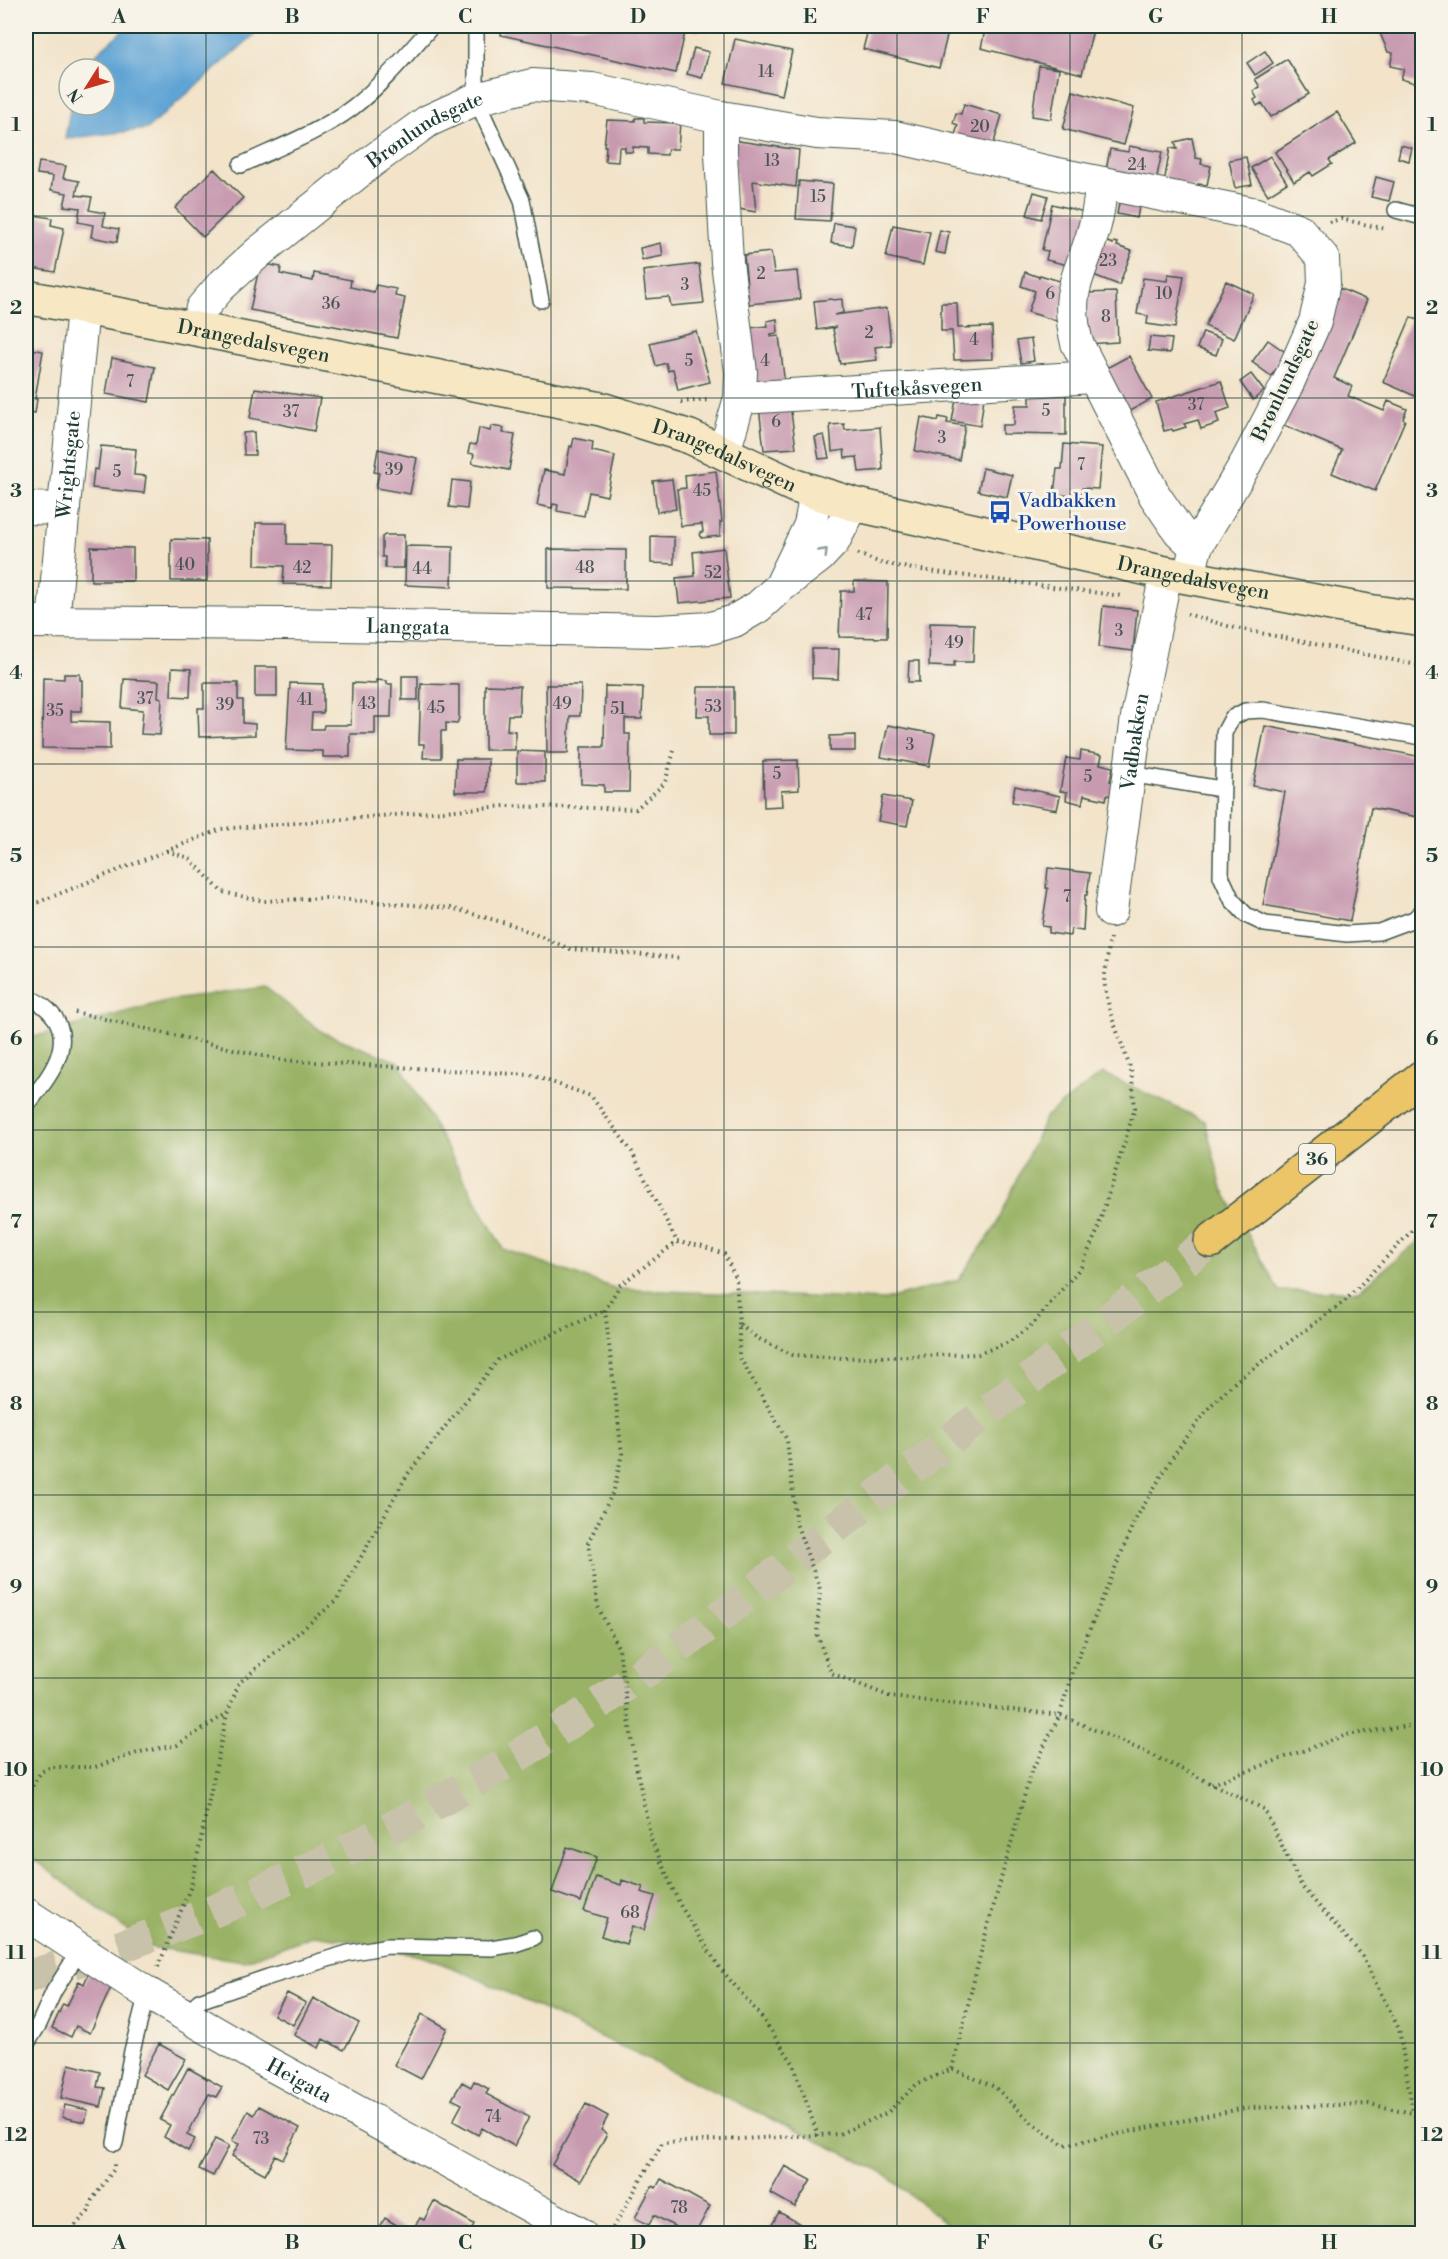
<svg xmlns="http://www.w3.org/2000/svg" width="1448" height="2259" viewBox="0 0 1448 2259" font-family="'Libre Bodoni',serif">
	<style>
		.forest { fill: #99b265; stroke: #5c784c; stroke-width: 1.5 }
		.water { fill: #60a4d5; stroke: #407084; stroke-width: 1.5 }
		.building { fill: #c79ab0 }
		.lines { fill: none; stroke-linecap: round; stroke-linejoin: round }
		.highway-tunnel { stroke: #c8c2ab; stroke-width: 33; stroke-dasharray: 33 16; stroke-linecap: butt }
		.lane-casing { stroke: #3f564a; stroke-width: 18 }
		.street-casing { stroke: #3f564a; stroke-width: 34 }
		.secondary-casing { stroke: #3f564a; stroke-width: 36 }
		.highway-casing { stroke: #3f564a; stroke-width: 36 }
		.path { stroke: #3f564a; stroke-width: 4; stroke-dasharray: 1.5 4.5; stroke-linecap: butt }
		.lane { stroke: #fff; stroke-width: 15 }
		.street { stroke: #fff; stroke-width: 32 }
		.secondary { stroke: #f7e8c3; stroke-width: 33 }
		.highway { stroke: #ecc569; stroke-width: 33 }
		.oneway { stroke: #8f9e9a }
		.grid { fill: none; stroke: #1f3d34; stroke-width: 1.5; stroke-opacity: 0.55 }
		.labels { text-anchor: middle; stroke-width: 6; stroke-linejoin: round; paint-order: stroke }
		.number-label { font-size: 16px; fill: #495453 }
		.shield { fill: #f7f3e8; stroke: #60746a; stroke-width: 1.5 }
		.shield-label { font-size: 18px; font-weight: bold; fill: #1f3d34 }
		.street-label { font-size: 20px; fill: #1f3d34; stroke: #f7f3e8 }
		.transit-label { font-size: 20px; fill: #164399; stroke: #f7f3e8; text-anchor: start }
		.neatline { fill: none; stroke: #1f3d34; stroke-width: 2 }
		.grid-label { font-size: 20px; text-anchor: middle; font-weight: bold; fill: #1f3d34 }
	</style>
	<rect width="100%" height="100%" fill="#f7f3e8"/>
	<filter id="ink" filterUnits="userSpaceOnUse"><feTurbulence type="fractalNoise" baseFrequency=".0167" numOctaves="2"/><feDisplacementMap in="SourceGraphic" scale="12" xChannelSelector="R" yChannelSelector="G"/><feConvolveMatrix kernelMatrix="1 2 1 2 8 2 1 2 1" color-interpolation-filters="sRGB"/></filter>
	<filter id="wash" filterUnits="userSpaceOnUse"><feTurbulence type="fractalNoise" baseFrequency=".008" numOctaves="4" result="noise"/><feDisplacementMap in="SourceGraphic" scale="24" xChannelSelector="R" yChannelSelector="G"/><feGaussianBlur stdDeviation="1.35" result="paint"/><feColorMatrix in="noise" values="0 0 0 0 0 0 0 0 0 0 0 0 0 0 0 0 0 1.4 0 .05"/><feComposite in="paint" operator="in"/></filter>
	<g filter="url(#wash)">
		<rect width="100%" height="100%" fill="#f2e3c9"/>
		<path class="forest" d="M265,987l59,46 75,29 104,187 114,40 267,11 74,-20 37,-52 51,-112 57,-43 102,48 16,64 58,106h79l64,-53v995h-464l-79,-63 -413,-197 -41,-16 -76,-17 -35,-5 -70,26 -95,-14 -123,-94v-814l140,-38z"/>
		<path class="water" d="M128,26h136l-117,103 -82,10 6,-34h34v-36h-26z"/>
		<g id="blocks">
			<path class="building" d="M502,26h198l-1,5 -13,-3 -10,45 -175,-38z
				M869,26h92l-2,5 -10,-3 -10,40 -76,-19z
				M986,26h108l-12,48 -101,-26z
				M1377,26h45v59l-21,-6 3,-10 -14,-3 3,-13 -5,-1z
				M735,39l57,12 -10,44 -57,-12z
				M694,48l15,4 -7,26 -15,-4z
				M1265,51l8,12 -18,12 -8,-12z
				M1287,59l22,35 -38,23 -9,-14 -5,3 -3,-6 3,-2 -4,-7 7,-4 -5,-8z
				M1039,66l20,3 -8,50 -19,-3z
				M1073,91l61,17 -10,37 -61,-16z
				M964,104l38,11 -9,31 -38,-11 3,-10 -5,-2 3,-10 5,1z
				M1337,112l19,31 -27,17 3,4 -19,12 -3,-4 -16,10 -19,-30z
				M635,118h9v4l36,1 -2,26h-10l-1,6 -19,-1v-6l-15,-1v5h-8v-5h-6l-1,15 -13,-1 1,-15h-2l3,-26 28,1z
				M1192,138l4,20 6,1 -1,5 10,2 -4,19 -9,-1 -1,4 -33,-5 6,-35 7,1 -2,-7z
				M732,140l67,10 -3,37 -43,-6 3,31 -17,-3z
				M1401,145l11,3 -3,13 -11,-3z
				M1129,146l33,6 -7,34 -50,-10 5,-27 18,3z
				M1270,156l17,27 -19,12 -17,-27z
				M1246,157l6,28 -17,3 -6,-28z
				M39,162l27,4 -3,12 16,3 -3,14 16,2 -3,13 16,3 -2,13 16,3 -2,13 -26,-5 2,-12 -15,-3 2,-14 -16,-2 3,-13 -16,-3 2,-14 -16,-2z
				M214,169l29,29 -40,39 -28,-29z
				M1376,177l18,5 -5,19 -18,-4z
				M799,181l34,3 -3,37 -34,-2z
				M1034,192l14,4 -7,23 -14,-4z
				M1120,198l20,4 -3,16 -20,-4z
				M1052,204l37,9 -12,54 -31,-7 2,-9 -6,-1z
				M34,215l18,3 -1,7 13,3 -9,44 -29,-5v-47l7,2z
				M834,223l21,3 -3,20 -21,-3z
				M893,225l37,7 -7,33 -37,-8z
				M940,230l9,2 -4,22 -10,-2z
				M1099,239l14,5 1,-2 4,1 -1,3 15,5 -13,34 -33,-13z
				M661,243l2,13 -21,4 -2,-12z
				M771,252l3,21 23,-2 3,28 -51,5 -1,-10 -3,1 -1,-10h3l-3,-30z
				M260,263l21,4 -1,7 33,7 1,-8 37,7 -1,7 24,5 2,-7 20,4 -1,7 10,2 -8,40 -147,-28z
				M699,264l5,39 -33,3 -2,-9 -23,2 -3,-28z
				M1025,272l14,5 1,-2 29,9 -12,37 -29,-9 7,-21 -14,-5z
				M1168,274l16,2 -9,52 -28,-4 1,-8 -11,-2 6,-36 24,3z
				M1226,281l28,13 -20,45 -29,-13z
				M1339,288l28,12 -33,78 18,8 -4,10 36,15 4,-10 19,8 -4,10 2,1 -30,71 -43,-18 10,-23 -61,-26z
				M1116,292l2,50 -32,2 -2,-51z
				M832,299l1,1 9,-1 1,14 -9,2 53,-7 4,37 -16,2 2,13 -37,4 -7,-35 3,-2 -19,3 -3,-29z
				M941,303h16l1,25 34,-1 1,32 -39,1 -2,-29h-11z
				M1411,317l11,5v56l-7,18 -32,-14z
				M777,319l1,14 -7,1v3l8,-1 6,49 -28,4 -8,-61 19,-2 -1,-5z
				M696,331l14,51 -32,8 -5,-21 -5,2 -2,-8 -10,3 -6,-23z
				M1203,332l19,7 -6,16 -19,-7z
				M1150,337l22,2 -2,14 -22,-2z
				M1031,339l3,22 -13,2 -4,-22z
				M1268,340l20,14 -17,22 -19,-14z
				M26,348l17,3 -8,48h2l-2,14 -9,-2z
				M1129,356l23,43 -30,16 -23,-43z
				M112,358l43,9 -6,35 -43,-8z
				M1251,374l13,17 -11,9 -13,-18z
				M1221,381l9,27 -14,5 3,10 -18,6 -3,-9 -14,4 2,3 -13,4 -1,-2 -8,2 -8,-29z
				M255,388l65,10 -6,33 -64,-13z
				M1030,392h36v43l-64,-1v-9h12l1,-20h15z
				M957,394l27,4 -4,28 -28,-5z
				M790,405l6,43 -32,2 -5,-43z
				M921,417l17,4 1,-4 9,2 -1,4 18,3 -6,34 -44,-9z
				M844,424l1,6 35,-3 3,43 -24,2 -2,-15 -12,1 -1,-8 -12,2 -2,-27z
				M491,426l13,2 -1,5 12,2 -6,35 -37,-7 2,-9 -6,-1 2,-9 6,1 3,-17 11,3z
				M254,432l1,23h-11l-1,-22z
				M824,435l5,23 -10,1 -4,-22z
				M574,438l19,4 -1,9 23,5 -8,40 -18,-4 -5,24 -27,-5 1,-6 -5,-1 -1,4 -15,-3 7,-35 21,4 5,-28 2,1z
				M1064,444l38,3 -4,42 -16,-1 -1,9 -27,-3 3,-25h5z
				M101,446l35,3 -2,26 12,1 -2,17 -52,-5 2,-19 4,1z
				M378,449l39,9 -7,36 -34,-6 3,-15 -5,-1z
				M983,468l29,7 -5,22 -29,-6z
				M716,471l6,51h-2v14l-19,2 -1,-6h3l-1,-8 -21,2 -4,-37 9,-1 -1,-13z
				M672,479l4,30 -19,3 -4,-31z
				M452,480l18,2 -3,27 -18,-2z
				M256,523h31v21l45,1 -1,40 -48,-1 1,-18 -29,-1z
				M385,535h19v33h-19v-11h-3v-20z
				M651,536l23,1v27l-23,-1z
				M171,539l36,1v41h-36z
				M406,546l47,1 -1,40 -47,-2z
				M91,547l42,1v33h-42z
				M724,548l6,50 -51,5 -3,-25 19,-2 -2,-24z
				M548,549l78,1v39l-78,-1z
				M854,581l34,1 -1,56 -48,-1 2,-46h13z
				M1103,606l34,4 -4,41 -34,-4z
				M930,623l44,1 -1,38h-19v5l-25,-1z
				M812,649h27l-1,30 -26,-1z
				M909,661h10v21h-11z
				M255,667h22v30h-22z
				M172,668l19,1 -1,28 -19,-1z
				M64,674h16v6h2v31h-11v10l39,1v27l-68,-1 1,-70 21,1z
				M402,676h16v24h-16z
				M124,679l35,2 -1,16 4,1 -2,37 -19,-1 2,-24 -21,-2z
				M376,680l11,1v3h5l-1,33h-16v17h-25v23h-27v-6l-37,-1 4,-67 33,1v29h-11l-1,16h12l1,-4h27l1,-42 24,1z
				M204,683h34v17h5v23l12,1v11l-56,2 -1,-29h6z
				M421,684l38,1v33l-2,6 -11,-1v8h-5v27h-18l1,-14h-5z
				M485,685l35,1 -1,29h-11l-1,15 8,1v19h-30z
				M546,685h35l-1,31h-10l-2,37h-21z
				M605,686l38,1 -1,32h-17v15h5l-1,58h-25v-7l-23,-1v-37h23z
				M698,687h36v48h-25v-19h-12z
				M888,725l47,9 -6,32 -48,-9z
				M1265,726l157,31v37l-4,23 -47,-9 -21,113 -87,-16 22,-113 -32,-6z
				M855,735v16h-25v-15z
				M517,751l28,1v30h-28z
				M1081,751l21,4 -2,9 13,3 -3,14 7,1 -3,14 -7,-1 -1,5 -22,-5 -2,9 -16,-4 1,-8 -7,-1 6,-33 14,2z
				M456,759h32l-1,33h-32z
				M798,760l1,30 -18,1 1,15 -18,1 -1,-46z
				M1015,786l45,10 -3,14 -45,-8z
				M883,796l29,5 -5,25 -29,-5z
				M1048,868l42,5 -3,22h-2l-2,36 -12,-2 -1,7 -21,-3v-6l-7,-1 6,-38h-2z
				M567,1847l30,10 -16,45 -29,-10z
				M596,1877l25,8 1,-5 21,7 -2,5 14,4 -11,34 -12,-4 -6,18 -25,-8 6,-18 -23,-7z
				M90,1970l24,11 -24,52 -14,-7 -5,11 -19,-9 11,-24 4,2 12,-25 5,3z
				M287,1993l19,10 -13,22 -19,-10z
				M313,1998l46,25 -15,27 -21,-11 -4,9 -25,-13z
				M422,2014l25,14 -26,51 -27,-14z
				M159,2044l27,15 -18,31 -26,-15z
				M69,2064l31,8 -3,15 8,1 -4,19 -40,-9z
				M188,2068l34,19 -6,10 -7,-3 -22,41 8,4 -7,12 -24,-14 6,-12 -10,-5z
				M474,2081l15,8 -3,5 43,23 -15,29 -32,-18 -4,7 -25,-14 9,-17 -10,-5 10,-17 9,5z
				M586,2104l22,12 -7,14 6,4 -26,47 -29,-16z
				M65,2105l23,5 -3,12 -23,-5z
				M259,2106l41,22 -17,31 -8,-4 -10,19 -33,-18 7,-12 -7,-3 16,-30 6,4z
				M215,2139l14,7 -16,30 -14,-7z
				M785,2166l26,14 -16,27 -25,-14z
				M661,2179l49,27 -15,28h-7l-34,-19 -5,10 -14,-7 17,-32 4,2z
				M434,2201l40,23 -5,10h-52l-5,-3 8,-13 4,2z
				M779,2212l23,13 -4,9h-31z
				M385,2218l26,16h-35z"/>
		</g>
	</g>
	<g filter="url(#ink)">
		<use href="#blocks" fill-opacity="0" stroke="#3f564a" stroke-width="1.5"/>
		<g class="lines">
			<path class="highway-tunnel" d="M26,1977c195,-57 378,-146 548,-257 100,-65 194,-141 289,-214 116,-88 232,-177 348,-265"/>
			<g class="lane-casing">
				<path id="lane" d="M476,26v73l46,101 19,100
					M241,165c36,-17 79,-33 111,-57 30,-23 55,-54 80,-82
					M1396,210l26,7
					M1422,737l-159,-27 -18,1 -13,7 -8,15 -3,143 11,24 14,15 19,9 82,10 32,-2 35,-13 8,-8
					M1130,774l91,15
					M26,997c13,4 21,10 29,21 20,30 -11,66 -29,88
					M185,2014l14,-13 69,-24 80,-24 40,-7 103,2 24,-4 18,-6
					M26,2045l13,-21 15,-33 26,-41
					M115,2143l17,-92 15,-58"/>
			</g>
			<g class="street-casing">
				<g id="street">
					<path d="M721,117v36l6,109 14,110 -1,26 -16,54"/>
					<path d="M1102,183c-2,13 -3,25 -6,38 -11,50 -34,64 -19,122l78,153 24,35 17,16"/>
					<path id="s1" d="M196,329l6,-21 19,-22 38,-34 112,-90 57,-41 48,-22 56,-14 60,4 129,28 96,16 78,4 163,37 198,40 43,16 24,28 1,25 -9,39 -27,61 -42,80 -50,84 -7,29"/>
					<path id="s2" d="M740,398l354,-21"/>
					<path d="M26,508l38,1"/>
					<path d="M783,581l27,-56 6,-32"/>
					<path id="s3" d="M26,622l259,2 373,7 53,-3 23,-7 24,-14 22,-20 39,-30 15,-16 19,-37"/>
					<path id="s4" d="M53,622l30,-314"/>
					<path id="s5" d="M1111,911l26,-194 29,-144"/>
					<path id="s6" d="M26,1914l121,79 121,70 313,171"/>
				</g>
			</g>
			<g class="secondary-casing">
				<g id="secondary">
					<path id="s7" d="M26,297l170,32 405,80 89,28 105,49 58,18 313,69 202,38 54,8"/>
				</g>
			</g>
			<g class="highway-casing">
				<path id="highway" d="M1211,1241l211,-164"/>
			</g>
			<path class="path" d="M1329,222l12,-3 45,10
				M681,402l29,-2
				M858,554l23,9 32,6 209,27
				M1187,614l44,13 191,39
				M167,851l22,7 33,34 42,9 62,-3 125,10 62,17 57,24 111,9
				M26,904l10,-1 185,-74 284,-23 131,3 29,-26 10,-36
				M75,1012l205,48 251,15 60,21 41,56 45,90
				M740,1325l17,13 36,17 50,3 135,-4 31,-12 24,-18 48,-57 15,-33 39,-126 -4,-38 -21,-58 -6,-30 6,-44
				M1212,1784l134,-49 76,-11
				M26,1796l15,-24 10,-5h44l45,-15 37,-7 49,-31
				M158,1967l33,-81 36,-172 12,-31 98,-83 70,-125 91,-115 107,-50
				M952,2069l32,-129 47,-168 29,-57 12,-43 63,-152 40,-67 36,-48 25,-24 109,-80 77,-81
				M818,2136l-25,-73 -33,-48 -41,-48 -39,-62 -29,-66 -16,-78 -16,-112 -21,-42 -10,-64 26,-53 8,-36 -17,-144 15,-25 57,-43 25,4 22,8 12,24 3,47v31l48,84 9,83 24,66 -3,45 14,39 60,24 169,18 88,38 116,56 38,78 59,67 38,75 14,84
				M610,2233l52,-90 177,-9 48,-21 30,-29 35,-15 43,18 37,36 32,22 181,-37 124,-4 44,9 9,10
				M67,2234l21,-22 4,-12 22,-31v-5"/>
			<use href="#lane" class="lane"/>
			<use href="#street" class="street"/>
			<use href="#secondary" class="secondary"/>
			<use href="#highway" class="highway"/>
		</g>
		<defs><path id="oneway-chevron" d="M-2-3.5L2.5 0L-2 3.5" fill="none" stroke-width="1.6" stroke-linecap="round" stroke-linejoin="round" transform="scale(1.5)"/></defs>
		<use class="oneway" href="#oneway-chevron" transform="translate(824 552) rotate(-46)"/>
	</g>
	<path class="grid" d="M206,26v2208M378,26v2208M551,26v2208M724,26v2208M897,26v2208M1070,26v2208M1242,26v2208M26,216h1396M26,398h1396M26,581h1396M26,764h1396M26,947h1396M26,1130h1396M26,1312h1396M26,1495h1396M26,1678h1396M26,1860h1396M26,2043h1396"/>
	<defs>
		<g id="bus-bare" transform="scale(1.8)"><path d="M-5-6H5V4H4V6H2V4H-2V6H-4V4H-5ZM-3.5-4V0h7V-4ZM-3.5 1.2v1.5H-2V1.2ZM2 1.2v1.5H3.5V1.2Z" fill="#1a4fb4" stroke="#f7f3e8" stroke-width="2.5" paint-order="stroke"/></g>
	</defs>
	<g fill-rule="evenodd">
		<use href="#bus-bare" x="1000" y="512"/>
	</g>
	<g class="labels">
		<g class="number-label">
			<text x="766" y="77">14</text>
			<text x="980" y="132">20</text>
			<text x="772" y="166">13</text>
			<text x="1137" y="170">24</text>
			<text x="818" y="202">15</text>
			<text x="1108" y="266">23</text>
			<text x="761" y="279">2</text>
			<text x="685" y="290">3</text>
			<text x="1050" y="299">6</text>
			<text x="1164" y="299">10</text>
			<text x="331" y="309">36</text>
			<text x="1106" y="322">8</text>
			<text x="869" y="338">2</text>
			<text x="974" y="345">4</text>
			<text x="689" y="366">5</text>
			<text x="765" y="366">4</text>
			<text x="130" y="387">7</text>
			<text x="1196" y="410">37</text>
			<text x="1046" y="416">5</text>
			<text x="291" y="417">37</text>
			<text x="776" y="427">6</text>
			<text x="942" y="443">3</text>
			<text x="1081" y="470">7</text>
			<text x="394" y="475">39</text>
			<text x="117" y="477">5</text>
			<text x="702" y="496">45</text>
			<text x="185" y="570">40</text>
			<text x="302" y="573">42</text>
			<text x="585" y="573">48</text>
			<text x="422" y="574">44</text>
			<text x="713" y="578">52</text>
			<text x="864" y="620">47</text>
			<text x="1119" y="636">3</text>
			<text x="954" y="648">49</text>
			<text x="145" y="704">37</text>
			<text x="305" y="705">41</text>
			<text x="367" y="709">43</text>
			<text x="562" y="709">49</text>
			<text x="225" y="710">39</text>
			<text x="713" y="712">53</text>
			<text x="436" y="713">45</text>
			<text x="618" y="714">51</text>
			<text x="55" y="716">35</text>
			<text x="910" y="750">3</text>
			<text x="777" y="779">5</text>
			<text x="1088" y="782">5</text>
			<text x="1067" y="902">7</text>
			<text x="630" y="1918">68</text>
			<text x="493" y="2122">74</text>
			<text x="261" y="2144">73</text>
			<text x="679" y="2213">78</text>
		</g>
		<rect class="shield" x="1299" y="1144" width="36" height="30" rx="4.5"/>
		<g class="shield-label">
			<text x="1317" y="1165">36</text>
		</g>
		<g class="street-label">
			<text dy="7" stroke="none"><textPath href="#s1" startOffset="309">Brønlundsgate</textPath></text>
			<text dy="7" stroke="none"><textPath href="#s7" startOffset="232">Drangedalsvegen</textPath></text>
			<text transform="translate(1285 380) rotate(-65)" y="7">Brønlundsgate</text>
			<text dy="7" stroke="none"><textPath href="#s2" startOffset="177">Tuftekåsvegen</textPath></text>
			<text dy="7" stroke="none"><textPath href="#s7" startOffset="718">Drangedalsvegen</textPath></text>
			<text dy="7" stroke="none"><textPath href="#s4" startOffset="158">Wrightsgate</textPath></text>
			<text dy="7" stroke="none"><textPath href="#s7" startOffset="1204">Drangedalsvegen</textPath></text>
			<text dy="7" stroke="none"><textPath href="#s3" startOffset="382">Langgata</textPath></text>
			<text dy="7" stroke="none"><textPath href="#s5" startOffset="171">Vadbakken</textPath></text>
			<text dy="7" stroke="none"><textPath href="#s6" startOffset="320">Heigata</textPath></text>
		</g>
		<g class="transit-label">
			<text x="1018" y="507">Vadbakken<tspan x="1018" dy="23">Powerhouse</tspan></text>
		</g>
	</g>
	<rect width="1448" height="2259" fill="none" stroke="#f7f3e8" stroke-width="66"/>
	<g transform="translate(87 87) rotate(233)"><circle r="28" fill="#f7f3e8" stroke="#a1aaa0" stroke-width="1.5"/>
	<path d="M0-4.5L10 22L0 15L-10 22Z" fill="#c8321e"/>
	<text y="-9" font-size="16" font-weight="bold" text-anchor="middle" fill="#1f3d34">N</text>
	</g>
	<rect x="33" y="33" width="1382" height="2193" class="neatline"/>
	<g class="grid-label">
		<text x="119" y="23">A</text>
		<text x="292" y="23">B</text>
		<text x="465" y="23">C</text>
		<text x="638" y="23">D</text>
		<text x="810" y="23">E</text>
		<text x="983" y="23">F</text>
		<text x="1156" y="23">G</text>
		<text x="1329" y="23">H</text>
		<text x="16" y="131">1</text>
		<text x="1432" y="131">1</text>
		<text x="16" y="314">2</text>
		<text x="1432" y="314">2</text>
		<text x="16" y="497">3</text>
		<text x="1432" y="497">3</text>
		<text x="16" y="679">4</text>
		<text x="1432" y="679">4</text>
		<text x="16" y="862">5</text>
		<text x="1432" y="862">5</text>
		<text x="16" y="1045">6</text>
		<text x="1432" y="1045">6</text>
		<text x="16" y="1228">7</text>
		<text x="1432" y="1228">7</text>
		<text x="16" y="1410">8</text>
		<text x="1432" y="1410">8</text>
		<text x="16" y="1593">9</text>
		<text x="1432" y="1593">9</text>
		<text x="16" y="1776">10</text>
		<text x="1432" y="1776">10</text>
		<text x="16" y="1959">11</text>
		<text x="1432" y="1959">11</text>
		<text x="16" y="2141">12</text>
		<text x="1432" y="2141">12</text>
		<text x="119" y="2249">A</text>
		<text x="292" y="2249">B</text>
		<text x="465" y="2249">C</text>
		<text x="638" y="2249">D</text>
		<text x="810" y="2249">E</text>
		<text x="983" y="2249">F</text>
		<text x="1156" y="2249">G</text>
		<text x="1329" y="2249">H</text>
	</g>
</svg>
